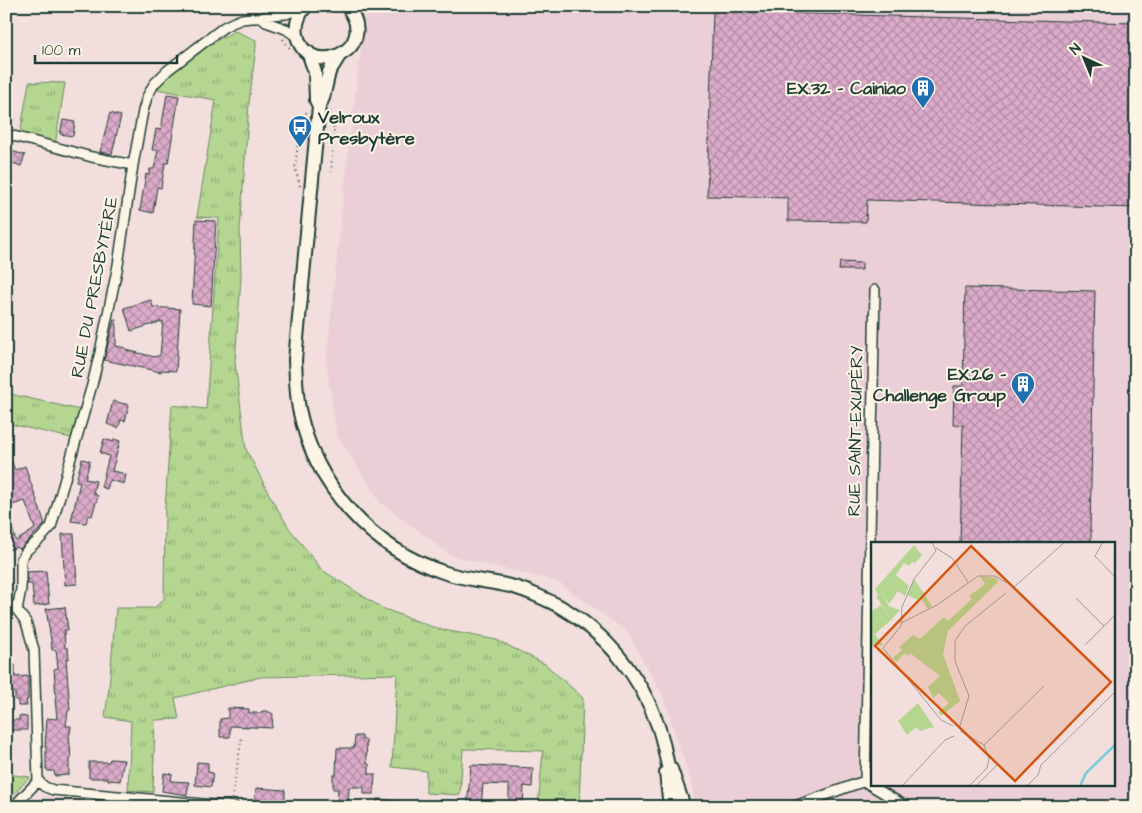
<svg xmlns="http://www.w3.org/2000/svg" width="1142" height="813" viewBox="0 0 1142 813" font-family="'Architects Daughter',sans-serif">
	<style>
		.built { fill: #ebcfd7; fill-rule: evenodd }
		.grass { fill: url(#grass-tufts); stroke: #6a8a62 }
		.building { fill: url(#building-cross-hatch); stroke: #1f3d34 }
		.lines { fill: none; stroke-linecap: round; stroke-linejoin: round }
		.street-casing { stroke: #1f3d34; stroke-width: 12 }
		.secondary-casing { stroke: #1f3d34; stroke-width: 16 }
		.path { stroke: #1f3d34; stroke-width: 2; stroke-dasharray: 1 4; stroke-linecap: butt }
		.street { stroke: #fcf5e5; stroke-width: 9 }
		.secondary { stroke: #fcf5e5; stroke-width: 12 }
		.labels { text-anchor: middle; stroke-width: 4; stroke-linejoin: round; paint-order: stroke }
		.poi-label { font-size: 18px; font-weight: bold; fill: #1f3d34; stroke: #fcf5e5; text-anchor: end }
		.street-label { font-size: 18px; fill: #1f3d34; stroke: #fcf5e5 }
		.inset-river { fill: none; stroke: #7bcbd7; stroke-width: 2.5 }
		.inset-road { fill: none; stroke: #9e9e99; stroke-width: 1 }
		.view { fill: #d45610; fill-opacity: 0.15; stroke: #d45610; stroke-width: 2.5 }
		.inset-edge { fill: none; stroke: #1f3d34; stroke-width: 2.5 }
	</style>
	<defs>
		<pattern id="grass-tufts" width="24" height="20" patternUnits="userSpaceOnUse" patternTransform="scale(1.25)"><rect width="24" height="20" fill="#b4d691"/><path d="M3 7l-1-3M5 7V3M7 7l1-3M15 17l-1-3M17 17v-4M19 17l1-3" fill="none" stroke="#92af77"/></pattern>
		<pattern id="building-cross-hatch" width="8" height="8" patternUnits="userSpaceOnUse" patternTransform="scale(1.25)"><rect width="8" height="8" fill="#dcabca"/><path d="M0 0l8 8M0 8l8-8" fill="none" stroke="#b28ca5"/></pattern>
	</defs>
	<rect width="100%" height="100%" fill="#f2dfdd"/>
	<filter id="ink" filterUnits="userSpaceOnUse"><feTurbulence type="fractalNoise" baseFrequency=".02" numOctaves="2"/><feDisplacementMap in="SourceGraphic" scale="10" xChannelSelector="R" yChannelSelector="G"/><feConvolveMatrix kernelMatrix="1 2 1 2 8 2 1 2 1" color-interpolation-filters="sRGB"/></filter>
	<g filter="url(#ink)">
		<path class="built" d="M366,6h770v801h-443v-18l-31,-95 -36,-63 -68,-49 -106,-26 -72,-54 -43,-66 -11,-72 18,-177zM872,543h241v241h-241z
			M44,796l23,4v7h-29v-7z"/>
		<path class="grass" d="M235,31l21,9v7l-7,56 -9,127 1,48 -6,84 11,87 25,49 18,30 33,42 60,38 56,21 59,11 48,24 38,34 -4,109h-41l5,-56 -80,-2 -3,46 -34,-2v-22l-34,-4 5,-93 -136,3 -86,21 4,21 -24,1 -2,72 -25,-2 3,-69 -26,-4 4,-29 7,-80h38l10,-9 1,-91 7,-103 34,4 13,-191 -22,-1 19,-117 -60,-11 4,-7 42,-34z
			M29,82l36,1 -10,62 -35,-11z
			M6,393l74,17 -9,28 -65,-15z
			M6,774l24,3 -24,25z"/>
		<path class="building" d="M713,11l423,12v185l-269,-8 -1,22 -78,-1v-23l-81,-2z
			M167,94l12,2 -11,67h-3l-4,25 -4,-1 -4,26 -13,-3 6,-36 3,1 1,-6h4l4,-19h-6l4,-21 5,1z
			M110,113l11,3 -9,38 -12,-2z
			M63,120l12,2 -2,14 -13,-2z
			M11,151l14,4 -4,11 -14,-5z
			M196,220l20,1 -5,85 -19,-2z
			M840,262l22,1v7h-23z
			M965,288l130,3 -5,239h1v13h-131l3,-118h-10l1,-39h9z
			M151,300l2,7 27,2 -4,62 -15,-1v2l-57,-12 10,-40h2v26l10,2v2l29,7 1,-1h4l3,-35 -32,10 -7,-23z
			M113,401l16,4 -4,16 -4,-1 -3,8 -11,-4z
			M104,439l10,3v-3l6,2 -8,30 10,2v1l4,1 -2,9 -14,-4 -3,9 -6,-2 8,-31 -9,-3z
			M6,448l9,22 10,-4 20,58 -24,24 -3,1 -1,-2 -11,4v-35l2,-1 8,26 19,-12 -10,-28 -19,6v-24l4,-1 -4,-10z
			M82,459l8,2 -5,18 11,2 -3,12 5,3 -6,20 -4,-1 -2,8 -15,-2 9,-39 -4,-1z
			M62,534h12l3,50 -12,1z
			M46,571l3,33 -15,2 -2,-22h-5v-12z
			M65,607l3,23h-4l1,18h3l1,11h-3l4,51 -2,1 -2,15h5l-1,8h-1l2,25h-2v16l-14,1 -1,-5h-6l-2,-2v-22h-1l2,-29 10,1 -2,-21 1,-1 -2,-28 4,-1 -2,-18h-4l-1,-10 -5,-31z
			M6,665h9v12l13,-1v24h-2l1,6h-9v-6h-3v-8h-9z
			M228,708l21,1v4h12l1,-2h5l6,3 -1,14 -42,-2v11h-10v-18l8,-1z
			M19,716l8,1v13h-21v-10h13z
			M355,736h7v4h4l1,23 2,1v10h6l-1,20h-10v-7h-15l-1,20h-11l1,-18h-5v-14h3l1,-27h17z
			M110,759l14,1 -4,21 -12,-1v-2h-19v-16h20z
			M197,762l11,1v9l5,1 -2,14 -16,-2z
			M471,765l62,3 -1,19 -8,-1 -1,21h-14v-22l-26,-1 -2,23h-14z
			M164,773l8,1 -1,7 18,1 -2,13 -25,-4z
			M256,788l29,2v13l-30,-3z
			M377,799l22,2 -1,6h-22z"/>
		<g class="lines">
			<g class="street-casing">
				<path id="street" d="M262,18l4,4 20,7 11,8
					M6,134l86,23 41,8
					M6,602l11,8 9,12 8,28 4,131 7,6 8,3 182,17
					M17,610l4,-21v-30l6,-9 14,-12 10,-11 41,-142 8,-33 18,-87 15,-100 10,-54 4,-14 7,-13 14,-14 56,-43 8,-4 10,-4 9,-1h11l6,-3 18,-1 18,-7
					M865,782l10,-492
					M13,807l25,-26
					M792,807l67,-24 6,-1 42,25"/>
			</g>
			<g class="secondary-casing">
				<path id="secondary" d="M306,6c-7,8 -11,18 -9,29 9,46 86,17 50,-29
					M308,52l7,20 1,28 2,4
					M339,56l-10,16 -6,26 -4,8 -24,254c1,17 1,33 4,49 16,77 72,140 147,164 21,7 43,8 64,13 17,4 33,12 49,20 46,26 82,70 99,120 5,13 7,27 10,40l3,3 11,32 3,6
					M666,773l3,25v9"/>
			</g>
			<path class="path" d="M283,39l9,12
				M330,112l4,17 -3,43
				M300,186l-5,-18 5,-42 7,-15
				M232,799l10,-64"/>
			<use href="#street" class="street"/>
			<use href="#secondary" class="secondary"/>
		</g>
	</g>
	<defs>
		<g id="building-pin" transform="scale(1.25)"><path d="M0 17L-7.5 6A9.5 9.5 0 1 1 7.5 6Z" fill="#1f6fb2" stroke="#fcf5e5"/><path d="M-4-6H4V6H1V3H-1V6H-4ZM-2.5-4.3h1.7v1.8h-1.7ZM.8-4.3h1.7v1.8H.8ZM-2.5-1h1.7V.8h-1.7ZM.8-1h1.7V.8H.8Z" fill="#fff"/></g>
		<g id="bus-pin" transform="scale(1.25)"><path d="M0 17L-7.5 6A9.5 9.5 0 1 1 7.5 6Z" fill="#1f6fb2" stroke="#fcf5e5"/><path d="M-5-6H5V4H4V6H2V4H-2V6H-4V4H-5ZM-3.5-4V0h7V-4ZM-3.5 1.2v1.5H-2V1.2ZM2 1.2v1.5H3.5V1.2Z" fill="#fff"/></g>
	</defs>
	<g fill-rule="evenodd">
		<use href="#building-pin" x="923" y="88"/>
		<use href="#bus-pin" x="300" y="127"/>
		<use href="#building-pin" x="1023" y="384"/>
	</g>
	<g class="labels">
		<g class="poi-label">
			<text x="906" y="94">EX.32 - Cainiao</text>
			<text x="318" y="123" text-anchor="start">Velroux<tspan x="318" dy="21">Presbytère</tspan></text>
			<text x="1006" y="380">EX.26 -<tspan x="1006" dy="21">Challenge Group</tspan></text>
		</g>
		<g class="street-label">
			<text transform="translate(94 287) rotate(-79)" y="6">RUE DU PRESBYTÈRE</text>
			<text transform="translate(855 431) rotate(-89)" y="6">RUE SAINT-EXUPÉRY</text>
		</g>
	</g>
	<g transform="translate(871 542)">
		<rect width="244" height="244" fill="#f2dfdd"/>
		<path d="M43,3l8,10 -7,8 -3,-1 -3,4 -5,-3 -8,12 13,11 -4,10 -7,-5 -9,13 -7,-11 -4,2 -3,-6zM109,34l16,2 2,4 -50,49 -5,23 17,47 -19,15 -3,-4 11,-9 -10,-10 -6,5 -5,-11 12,-11 -30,-23 -2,3 -3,-3 -9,9 -3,-4 9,-8 -3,-3 14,-12 7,4 24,-22 4,4 24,-22 -3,-3 16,-12zM43,37l9,13 9,14 -4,3 -8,-12 -2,3 -11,-5zM10,63l10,15 -16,14 8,11 -12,1v-34zM47,161l16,24 -14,4 -4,-4 -9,8 -9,-14z" fill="#b4d691"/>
		<path d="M11,51l7,13 11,4 -9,10 -15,-24z" fill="#b4d691"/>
		<path class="inset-river" d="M209,244l6,-13 29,-28"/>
		<path class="inset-road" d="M61,0l4,9 -22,28 -12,28 -1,19 -18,22 58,72 12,6M232,0l-8,14 20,21M65,6l16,10 16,24M142,46l52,-46M205,56l28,28M30,81l36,-18 41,-29h17l12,7M214,103l30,-30M88,187l10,-33 -14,-35v-20l10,-15 41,-33M89,189l24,14 5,14 -2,9 -18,18M113,203l60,-59M31,244l43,-46 9,-4M105,244l21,-21M156,244l11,-11 3,-10 74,-73"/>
		<path class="view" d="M100,4l140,136 -96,99 -140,-135z"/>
		<rect width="244" height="244" class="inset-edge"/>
	</g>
	<rect width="1142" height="813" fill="none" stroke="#fcf5e5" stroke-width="25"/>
	<rect x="12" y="12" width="1117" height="788" fill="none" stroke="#1f3d34" stroke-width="2" filter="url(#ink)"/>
	<g transform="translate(1084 58) rotate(316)" stroke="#fcf5e5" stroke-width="4" paint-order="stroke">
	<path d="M0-4L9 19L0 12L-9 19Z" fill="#1f3d34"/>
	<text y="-8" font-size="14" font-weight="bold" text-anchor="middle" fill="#1f3d34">N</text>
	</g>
	<path d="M35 55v8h142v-8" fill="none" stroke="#1f3d34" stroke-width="2.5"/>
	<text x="42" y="55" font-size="15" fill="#1f3d34" stroke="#fcf5e5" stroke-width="4" paint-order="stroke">100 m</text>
</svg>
